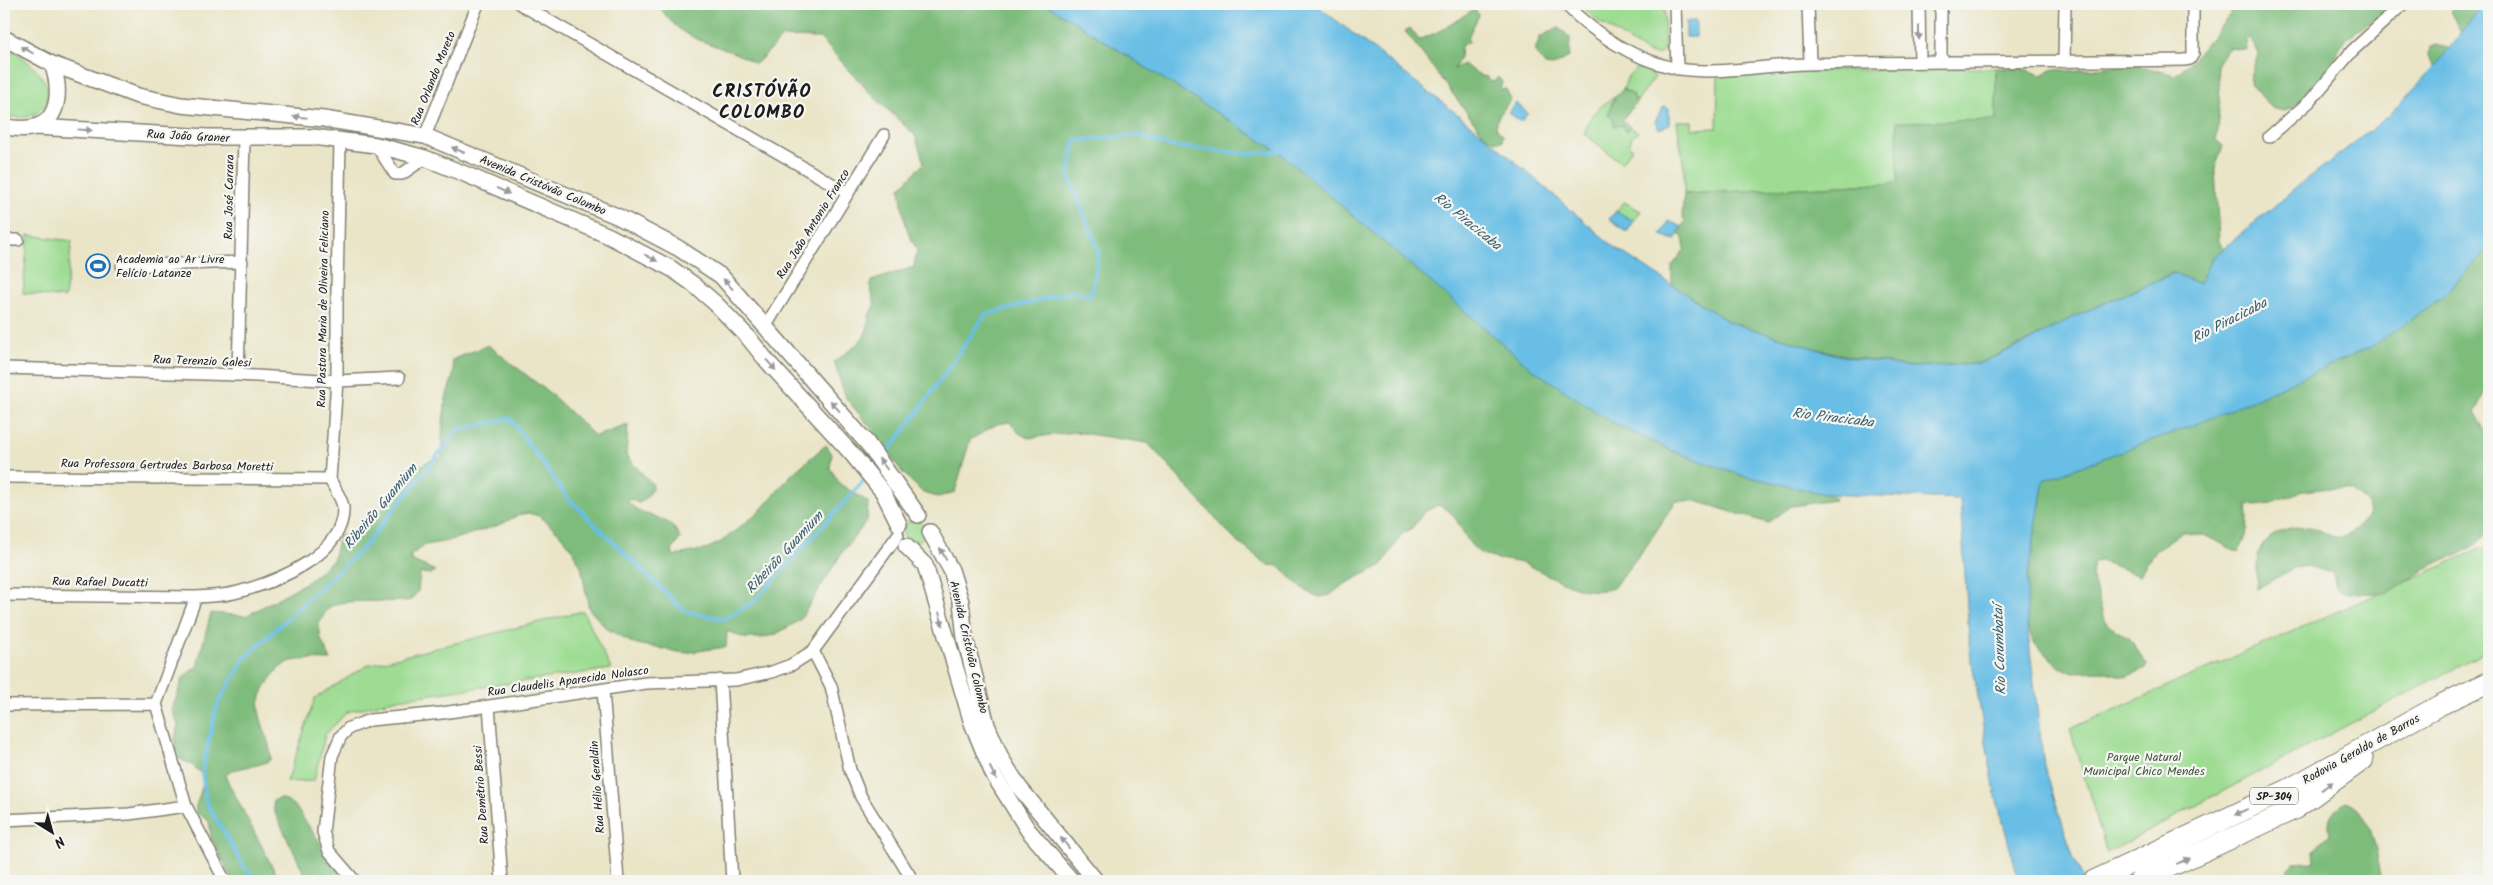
<svg xmlns="http://www.w3.org/2000/svg" width="2493" height="885" viewBox="0 0 2493 885" font-family="Kalam,sans-serif">
	<style>
		.green { fill: #9ddc92; stroke: #5c7c57 }
		.forest { fill: #7ebc7c; stroke: #4d6c4c }
		.water { fill: #68bee5; stroke: #426d80 }
		.lines { fill: none; stroke-linecap: round; stroke-linejoin: round }
		.stream { stroke: #68bee5; stroke-width: 4 }
		.street-casing { stroke: #838072; stroke-width: 14 }
		.secondary-casing { stroke: #838072; stroke-width: 18 }
		.highway-casing { stroke: #838072; stroke-width: 22 }
		.street { stroke: #fff; stroke-width: 11 }
		.secondary { stroke: #fff; stroke-width: 15 }
		.highway { stroke: #fff; stroke-width: 20 }
		.oneway { fill: #999 }
		.labels { text-anchor: middle; stroke-width: 4.5; stroke-linejoin: round; paint-order: stroke }
		.shield { fill: #f6f6f2; stroke: #5d5d5c; stroke-width: 1 }
		.shield-label { font-size: 11px; font-weight: bold; fill: #1c1c1c }
		.street-label { font-size: 12px; fill: #1c1c1c; stroke: #f6f6f2 }
		.poi-label { font-size: 12px; fill: #1c1c1c; stroke: #f6f6f2; text-anchor: start }
		.park-label { font-size: 12px; fill: #43563f; stroke: #f6f6f2 }
		.water-label { font-size: 14px; font-style: italic; fill: #3a5d6c; stroke: #f6f6f2 }
		.district-label { font-size: 18px; font-weight: bold; letter-spacing: 1px; fill: #1c1c1c; stroke: #f6f6f2 }
	</style>
	<rect width="100%" height="100%" fill="#f6f6f2"/>
	<filter id="ink" filterUnits="userSpaceOnUse"><feTurbulence type="fractalNoise" baseFrequency=".02" numOctaves="2"/><feDisplacementMap in="SourceGraphic" scale="10" xChannelSelector="R" yChannelSelector="G"/><feConvolveMatrix kernelMatrix="1 2 1 2 8 2 1 2 1" color-interpolation-filters="sRGB"/></filter>
	<filter id="wash" filterUnits="userSpaceOnUse"><feTurbulence type="fractalNoise" baseFrequency=".0096" numOctaves="4" result="noise"/><feDisplacementMap in="SourceGraphic" scale="20" xChannelSelector="R" yChannelSelector="G"/><feGaussianBlur stdDeviation="1.12" result="paint"/><feColorMatrix in="noise" values="0 0 0 0 0 0 0 0 0 0 0 0 0 0 0 0 0 1.4 0 .05"/><feComposite in="paint" operator="in"/></filter>
	<g filter="url(#wash)">
		<rect width="100%" height="100%" fill="#eae5c7"/>
		<path class="green" d="M1580,4h85l-1,47 -7,4 -9,-2 -52,-33z
			M4,45c13,5 39,28 43,42 1,4 0,11 0,16 -15,17 -22,15 -43,13z
			M1638,66l17,11 -17,23h-4l-11,-11 5,-13z
			M1996,68v52l-98,63 -214,11v-26l-7,-47h15v8l25,-1 1,-52 104,-6z
			M1615,97l-4,7 15,27 4,-4 8,5 -6,4 -3,11 4,1 -12,15 -36,-29c1,-15 17,-31 30,-37z
			M1624,202l17,9 -7,10 -18,-10z
			M28,235l44,6 -7,57 -42,-5z
			M903 531a11 11 0 1 1 22 0a11 11 0 1 1-22 0Z
			M2489,545v105l-382,203 -37,-124z
			M583,611l28,58 -213,30 -51,13 -22,23 -11,46 -27,1 28,-84 53,-33z"/>
		<path class="forest" d="M658,4h406l764,483 7,13 -44,6 -23,17 -72,-22h-20l-29,44 -34,43c-32,10 -58,-11 -86,-23 -16,-7 -37,-3 -51,-15 -15,-13 -17,-39 -38,-45l-14,7 -11,15 -12,8 -19,30 -39,20 -13,10 -9,2 -10,-3 -13,-9 -18,-19 -12,-1 -33,-25 -87,-97 -73,-11 -47,6 -9,-5 -9,-11 -13,2 -27,16 -15,52 -17,5 -15,-4 -21,-21 -29,-41 -27,-33 -12,-36c18,-14 37,-23 35,-48 13,-11 -2,-20 2,-33l43,-14 3,-18c-13,-18 -14,-39 -17,-61l24,-25 -9,-28 -44,-41 -51,-56 -37,-1 -27,27c-38,-24 -73,-17 -98,-60z
			M2226,4h173l-12,12 -11,2 -31,21 -22,40 -31,30 -9,2 -11,-3 -20,-22 -2,-10 8,-21 -3,-10 -7,-7 -2,1 1,11 -19,-2 -11,17 3,33 -4,42 7,6 -8,22 4,74 6,6 -13,10 -13,26 -26,-11 -95,42 -45,24 -55,25 -68,3 -63,-11 -47,-11 -71,-22 -57,-37v-20l13,-17 -2,-12 -5,-3 7,-13 -3,-5 2,-22 214,-11 -1,-61 99,-2v-52h25l21,7 12,-6 15,2 64,-7 42,11 17,-14 39,-47z
			M2458,4h31v26l-36,54 -18,14h-10l11,-25 -7,-18 2,-8 5,-2 19,5 6,-4 3,-8 -14,-27z
			M1474,9l5,6 -12,24 2,2 -8,5 -1,11 -6,12 9,-5 20,13 2,-1 9,6 4,-5 4,5 -2,8 6,-1 5,10 -13,18 -2,11 7,7 -1,6h-8l-10,-6 -79,-104 5,-3 9,12 23,-10z
			M1559,27l11,11 -1,19 -16,9 -8,-1 -10,-14 5,-14z
			M1623,89l11,6v5h4l-16,20 8,7 -4,4 -4,-6 -8,1 -1,-7 -5,-4 7,-18z
			M2489,202v183l-14,27 14,23v97l-17,16 -40,17 -45,29 -46,-2 -5,-4 -3,-15 -27,-7 -12,2 -38,21c1,-11 0,-29 4,-39 9,-18 34,-27 53,-22 10,3 18,11 29,9 10,-2 20,-13 27,-21l-2,-14 -15,-12 -22,-2 -27,3 -31,12 -25,3c2,15 1,34 -9,46l-34,-17 -21,-4 -28,20 -16,24 -38,-14 -7,1 -2,13 12,45 5,6 21,13 17,26 -2,4 -20,8 -22,-6 -33,1 -10,-5 -27,-25 -16,-47 23,-117z
			M488,345l64,50 43,41 33,-11 -2,31 27,29c-3,9 -6,15 -15,18l-8,-4 -2,3c18,19 41,10 52,36l-8,13 2,5 32,-7 15,-7 38,-30 34,-39 33,-28 6,9 -2,14 10,16 28,18 -1,19 -24,30 -43,69 -24,14 -14,4h-18l-17,-7 -1,16 -42,6 -52,-10 -26,-15 -17,-19 -8,-43 -11,-20 -12,-14 -19,-16 -11,-3 -10,2 -16,9 -54,17 -23,4 -14,10v5l24,11 -4,3 -11,-1 -2,18 -7,9c-18,4 -70,-3 -81,7 -5,4 -8,12 -11,17l2,16 10,20c-10,0 -34,-2 -42,2 -14,6 -29,29 -30,44 -1,13 12,36 12,53 -12,10 -36,5 -46,17l49,94 10,11h-51l-22,-44 -2,-16 -13,-9v-6l9,-28 -13,-13 -20,-10 6,-31 -6,-14 11,-32 14,-12 14,-53 35,3 61,-34 26,-22 6,-24c48,-5 61,-76 103,-78 -1,-21 1,-39 4,-59 3,-16 11,-22 6,-39z
			M281,798l14,8 32,47 24,28h-43l-34,-70 -1,-10z
			M2346,802c27,8 31,55 36,79h-89l-6,-12 6,-6 21,-1 -1,-12 17,-16c-3,-19 1,-21 16,-32z"/>
		<path class="water" d="M1046,4h269l169,131 130,112 115,75 108,33 73,12 68,-3 48,-21 47,-26 101,-44 25,11 13,-26 90,-75 87,-67 52,-57 42,-55h6v244l-48,50 -70,49 -164,73 -163,60 -17,100v45l17,141 30,93 11,22h-66l-24,-88 -25,-141 -10,-153 -135,-5 -81,-18 -69,-24 -59,-27 -84,-56 -252,-216z
			M1696,21v16h-10v-15z
			M1516,103l12,10 -7,9 -13,-10z
			M1664,106l5,2v17l-10,4 -4,-8z
			M1616,211l18,10 -7,11 -18,-13z
			M1669,221l13,6 -7,13 -14,-5z"/>
		<g class="lines">
			<path class="stream" d="M882,459l31,-40 72,-104 88,-24 18,5 8,-45 -30,-74 5,-36 63,-6 33,11 80,8 32,-3
				M258,881l-13,-13 -39,-66 -4,-31 15,-66 28,-47 119,-111 94,-117 52,-12 57,79 117,114 39,8 30,-16 113,-125"/>
		</g>
	</g>
	<g filter="url(#ink)">
		<g class="lines">
			<g class="street-casing">
				<path id="street" d="M520,4l328,189
					M1565,4c30,30 68,55 109,64 36,8 94,-3 132,-4 126,-3 252,-2 378,-4l6,-1 3,-5v-50
					M1675,4l2,65
					M1808,4l2,60
					M1919,4l1,58
					M1941,4v57
					M2064,62l1,-58
					M425,136l53,-132
					M2269,137l41,-36 42,-50 51,-47
					M376,145l19,29h7l23,-16
					M4,240h14
					M122,266l120,-4
					M765,327l119,-192
					M4,368l234,7 99,6 62,-3
					M238,375l6,-236
					M4,477l326,2
					M330,479l7,-98v-90l3,-151
					M4,595l192,2
					M813,651l18,35 19,84 11,27 52,84
					M720,680l12,201
					M603,690l15,191
					M4,705l152,-1
					M489,706l13,175
					M4,820l125,-6 57,-8
					M225,881l-39,-75 -30,-102 40,-107c14,-1 29,-1 42,-5 38,-10 107,-37 105,-85 -1,-9 -10,-20 -13,-28
					M355,881l-26,-30 -6,-19 9,-76 9,-20 8,-8 21,-8 72,-7 204,-30 90,-3 36,-8 19,-7 22,-14 85,-116"/>
			</g>
			<g class="secondary-casing">
				<path id="secondary" d="M4,38l48,26c8,21 10,55 -17,63 -10,3 -21,1 -31,0
					M52,64l86,32 43,9 143,14 101,17 194,81 59,31 43,28 146,167 51,72
					M36,127l172,10h105l63,8 49,13 40,16 144,62 63,33 21,15 22,19 32,33 20,25 85,93 31,38 16,32
					M930,532l21,38 10,32 4,36 22,87 14,33 18,29 77,94
					M906,546l19,19 47,158 21,51 35,56 44,51"/>
			</g>
			<g class="highway-casing">
				<path id="highway" d="M2093,881l194,-91 151,-84 51,-24
					M2139,881l156,-72 68,-49"/>
			</g>
			<use href="#street" class="street"/>
			<use href="#secondary" class="secondary"/>
			<use href="#highway" class="highway"/>
		</g>
		<defs><path id="oneway-solid" d="M-6-.8H1V-3.2L6.5 0L1 3.2V.8H-6Z" transform="scale(1.25)"/></defs>
		<g class="oneway">
			<use href="#oneway-solid" transform="translate(1919 33) rotate(89)"/>
			<use href="#oneway-solid" transform="translate(27 50) rotate(-151)"/>
			<use href="#oneway-solid" transform="translate(300 117) rotate(-175)"/>
			<use href="#oneway-solid" transform="translate(85 130) rotate(4)"/>
			<use href="#oneway-solid" transform="translate(458 150) rotate(-157)"/>
			<use href="#oneway-solid" transform="translate(503 191) rotate(24)"/>
			<use href="#oneway-solid" transform="translate(651 258) rotate(28)"/>
			<use href="#oneway-solid" transform="translate(728 284) rotate(-132)"/>
			<use href="#oneway-solid" transform="translate(771 365) rotate(48)"/>
			<use href="#oneway-solid" transform="translate(835 406) rotate(-131)"/>
			<use href="#oneway-solid" transform="translate(883 464) rotate(-127)"/>
			<use href="#oneway-solid" transform="translate(943 554) rotate(-118)"/>
			<use href="#oneway-solid" transform="translate(941 619) rotate(74)"/>
			<use href="#oneway-solid" transform="translate(993 773) rotate(63)"/>
			<use href="#oneway-solid" transform="translate(2327 786) rotate(-36)"/>
			<use href="#oneway-solid" transform="translate(2241 812) rotate(155)"/>
			<use href="#oneway-solid" transform="translate(1065 843) rotate(-129)"/>
			<use href="#oneway-solid" transform="translate(2183 861) rotate(-25)"/>
		</g>
	</g>
	<defs>
		<g id="stadium-ring" transform="scale(1.25)"><circle r="9.5" fill="#f6f6f2" stroke="#1f6fb2" stroke-width="1.5"/><path d="M0-5a6.5 5 0 1 0 0 10a6.5 5 0 1 0 0-10ZM-3.5-1.8h7v3.6h-7Z" fill="#1f6fb2"/></g>
	</defs>
	<g fill-rule="evenodd">
		<use href="#stadium-ring" x="98" y="266"/>
	</g>
	<g class="labels">
		<rect class="shield" x="2250" y="787.5" width="48" height="17" rx="4"/>
		<g class="shield-label">
			<text x="2274" y="800">SP-304</text>
		</g>
		<g class="street-label">
			<text transform="translate(433 78) rotate(-68)" y="4">Rua Orlando Moreto</text>
			<text transform="translate(188 136) rotate(3)" y="4">Rua João Graner</text>
			<text transform="translate(543 185) rotate(23)" y="4">Avenida Cristóvão Colombo</text>
			<text transform="translate(229 197) rotate(-89)" y="4">Rua José Carrara</text>
			<text transform="translate(813 224) rotate(-58)" y="4">Rua João Antonio Franco</text>
			<text transform="translate(323 309) rotate(-89)" y="4">Rua Pastora Maria de Oliveira Feliciano</text>
			<text transform="translate(202 361) rotate(2)" y="4">Rua Terenzio Galesi</text>
			<text transform="translate(167 465) rotate(1)" y="4">Rua Professora Gertrudes Barbosa Moretti</text>
			<text transform="translate(100 582) rotate(1)" y="4">Rua Rafael Ducatti</text>
			<text transform="translate(969 647) rotate(77)" y="4">Avenida Cristóvão Colombo</text>
			<text transform="translate(568 681) rotate(-8)" y="4">Rua Claudelis Aparecida Nolasco</text>
			<text transform="translate(2361 749) rotate(-29)" y="4">Rodovia Geraldo de Barros</text>
			<text transform="translate(597 787) rotate(-94)" y="4">Rua Hélio Geraldin</text>
			<text transform="translate(481 795) rotate(-94)" y="4">Rua Demétrio Bessi</text>
		</g>
		<g class="poi-label">
			<text x="116" y="263">Academia ao Ar Livre<tspan x="116" dy="14">Felício Latanze</tspan></text>
		</g>
		<g class="park-label">
			<text x="2144" y="761">Parque Natural<tspan x="2144" dy="14">Municipal Chico Mendes</tspan></text>
		</g>
		<g class="water-label">
			<text transform="translate(1468 221) rotate(39)" y="5">Rio Piracicaba</text>
			<text transform="translate(2229 320) rotate(-27)" y="5">Rio Piracicaba</text>
			<text transform="translate(1833 417) rotate(7)" y="5">Rio Piracicaba</text>
			<text transform="translate(380 506) rotate(-50)" y="5">Ribeirão Guamium</text>
			<text transform="translate(784 552) rotate(-47)" y="5">Ribeirão Guamium</text>
			<text transform="translate(1999 650) rotate(-92)" y="5">Rio Corumbataí</text>
		</g>
		<g class="district-label">
			<text x="762" y="97">CRISTÓVÃO<tspan x="762" dy="21">COLOMBO</tspan></text>
		</g>
	</g>
	<rect width="2493" height="885" fill="none" stroke="#f6f6f2" stroke-width="20"/>
	<g transform="translate(52 832) rotate(143)" stroke="#f6f6f2" stroke-width="4" paint-order="stroke">
	<path d="M0-4L9 19L0 12L-9 19Z" fill="#1c1c1c"/>
	<text y="-8" font-size="14" font-weight="bold" text-anchor="middle" fill="#1c1c1c">N</text>
	</g>
</svg>
